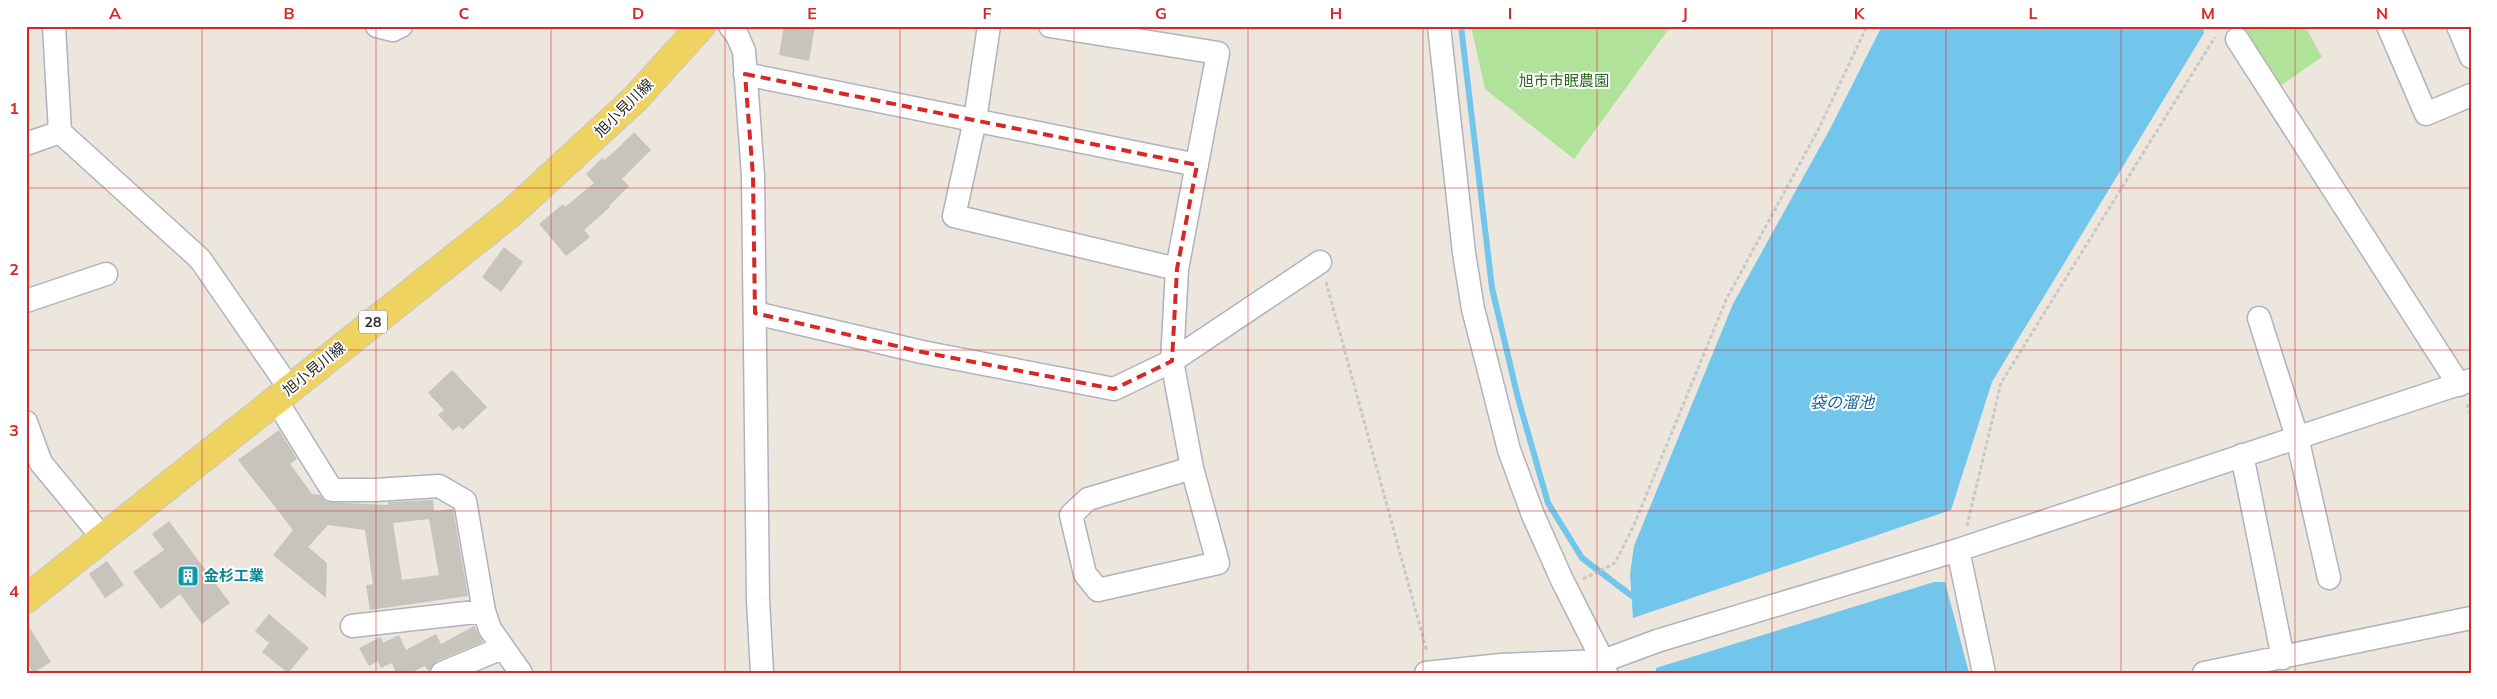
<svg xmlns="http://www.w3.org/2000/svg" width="2497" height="699" viewBox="0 0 2497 699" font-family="Mulish,'Noto Sans JP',sans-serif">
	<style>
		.green { fill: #b0e29a }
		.water { fill: #72c6ec }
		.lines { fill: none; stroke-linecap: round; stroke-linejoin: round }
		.stream { stroke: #72c6ec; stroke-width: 6 }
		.building { fill: #c7c4bb; fill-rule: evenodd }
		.minor-casing { stroke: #b0b2be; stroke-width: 25 }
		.major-casing { stroke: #c8c8c8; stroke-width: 30 }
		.path { stroke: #c8c8c8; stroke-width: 3; stroke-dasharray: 4 2.5; stroke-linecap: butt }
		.minor { stroke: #fff; stroke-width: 22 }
		.major { stroke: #eed360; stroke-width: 28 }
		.marked { fill: none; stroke: #d62828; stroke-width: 4; stroke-dasharray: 10 6; stroke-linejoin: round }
		.grid { fill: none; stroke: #d62828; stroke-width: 1; stroke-opacity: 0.55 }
		.labels { text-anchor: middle; stroke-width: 4; stroke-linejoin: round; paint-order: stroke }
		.shield { fill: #fff; stroke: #6a6a6a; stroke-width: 1 }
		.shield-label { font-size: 14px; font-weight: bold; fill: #2a2a2a }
		.park-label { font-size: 15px; fill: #28661c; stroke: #fff }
		.street-label { font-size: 15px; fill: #2a2a2a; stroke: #fff }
		.culture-label { font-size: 15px; font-weight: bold; fill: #0d838f; stroke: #fff; text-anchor: start }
		.water-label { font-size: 16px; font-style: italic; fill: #106499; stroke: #fff }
		.neatline { fill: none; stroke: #d62828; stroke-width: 2 }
		.grid-label { font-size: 16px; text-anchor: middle; font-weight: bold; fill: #d62828 }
	</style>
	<rect width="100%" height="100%" fill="#ece6dd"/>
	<path class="green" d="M1471,26h200l-97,133 -89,-70z
		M2241,26h64l17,31 -43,30z"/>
	<path class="water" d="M1882,26h321l1,7 -212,349 -41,128 -318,108 -3,-44 4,-28 99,-242 98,-177z
		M1934,582h11l24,91h-313v-5z"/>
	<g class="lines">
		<path class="stream" d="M1461,26l31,262 26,110 30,105 34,55 50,38"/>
	</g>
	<path class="building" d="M784,26h31l-6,35 -30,-6z
		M634,132l17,18 -29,29 7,7 -20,20 1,1 -26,23 6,7 -24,19 -27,-32 24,-20 2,3 29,-24 -8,-9 16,-16 2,2 11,-9z
		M504,247l19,15 -22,30 -19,-15z
		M452,370l35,37 -24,23 -4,-4 -6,5 -15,-16 6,-5 -16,-17z
		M279,430l18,29 -7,5 22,30 8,1 6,7 62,3v-3l45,-2 1,11 19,-2 15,87 -98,14 -4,-25 7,-1 -8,-54 -37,-5 -20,22 19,16 -1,35 -53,-43 20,-25 -55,-70zM429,519l10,56 -37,5 -9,-57z
		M169,521l61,82 -28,21 -22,-30 -19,15 -28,-37 31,-22 -12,-16z
		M107,561l17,24 -19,13 -16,-24z
		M269,614l40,34 -21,25 -26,-21 7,-9 -14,-12z
		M26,622l25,40 -18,11 -7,-12z
		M474,626l9,16 -46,19 -9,10 -3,-5 -15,7h-14l-4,-10 -11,5 -3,-7 -9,5 -10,-18 22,-11 2,6 16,-8 7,15 30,-16 5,10z"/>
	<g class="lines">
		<g class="minor-casing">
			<path id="minor" d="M54,26l6,106 140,127 90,130
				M377,26l16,4 8,-4
				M730,26l7,9 7,16 9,125 5,424 4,73
				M989,26l-14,94 -21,96 223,53
				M1050,26l168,27 -41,216 -5,92 20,107 26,95 -120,27 -13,-16 -14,-59 17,-16 104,-31
				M1439,26l25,227 9,56 16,62 20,79 24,65 29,65 41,81 3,12
				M2388,26l38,88 45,-19
				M2458,26l13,31
				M2237,39l222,346
				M745,74l452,91
				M26,144l34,-12
				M26,301l80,-27
				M755,313l167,39 192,37 58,-28 148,-99
				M2259,318l38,119 32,141
				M276,400l56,90h42l65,-4 26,15 19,110 6,18 31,44
				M26,422l15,41 62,75
				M2242,455l41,203
				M1958,550l26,123
				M352,626l132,-15
				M442,673l60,-25
				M1426,673l75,-8 102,-4 54,-20 301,-91 513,-170
				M2204,673l267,-55"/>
		</g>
		<g class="major-casing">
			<path id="major" d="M26,599l485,-386 124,-114 66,-73"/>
		</g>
		<path class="path" d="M1326,282l101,370
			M2467,404l4,11
			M1967,526l34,-143 214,-346
			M1583,579l32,-16 19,-38 92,-225 92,-170 49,-104"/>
		<use href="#minor" class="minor"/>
		<use href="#major" class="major"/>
	</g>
	<path class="marked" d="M745,74l452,91 -20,104 -5,92 -58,28 -192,-37 -167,-39 -2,-137z"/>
	<path class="grid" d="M202,26v647M376,26v647M551,26v647M725,26v647M900,26v647M1074,26v647M1248,26v647M1423,26v647M1597,26v647M1772,26v647M1946,26v647M2121,26v647M2295,26v647M26,188h2445M26,350h2445M26,511h2445"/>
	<defs>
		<g id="building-square" transform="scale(1.125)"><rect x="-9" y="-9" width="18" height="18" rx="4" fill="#0f9aa8" stroke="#fff"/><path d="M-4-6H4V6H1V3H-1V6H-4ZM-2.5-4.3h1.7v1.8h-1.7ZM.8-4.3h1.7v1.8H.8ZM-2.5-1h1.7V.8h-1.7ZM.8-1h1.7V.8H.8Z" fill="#fff"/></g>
	</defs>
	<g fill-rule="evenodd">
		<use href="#building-square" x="188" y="576"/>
	</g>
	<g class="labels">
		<rect class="shield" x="359" y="310.5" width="28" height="23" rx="4"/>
		<g class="shield-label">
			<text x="373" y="327">28</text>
		</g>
		<g class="park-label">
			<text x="1564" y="86">旭市市眠農園</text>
		</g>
		<g class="street-label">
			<text transform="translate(624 108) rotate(-45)" y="5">旭小見川線</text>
			<text transform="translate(314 369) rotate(-39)" y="5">旭小見川線</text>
		</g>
		<g class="culture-label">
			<text x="204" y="581">金杉工業</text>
		</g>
		<g class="water-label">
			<text x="1842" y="408">袋の溜池</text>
		</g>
	</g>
	<rect width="2497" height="699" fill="none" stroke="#ffffff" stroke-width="55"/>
	<rect x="28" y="28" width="2442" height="644" class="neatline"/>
	<g class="grid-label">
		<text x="115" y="19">A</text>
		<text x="289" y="19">B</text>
		<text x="464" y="19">C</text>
		<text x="638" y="19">D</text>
		<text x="812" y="19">E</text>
		<text x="987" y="19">F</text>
		<text x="1161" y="19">G</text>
		<text x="1336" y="19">H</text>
		<text x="1510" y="19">I</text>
		<text x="1685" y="19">J</text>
		<text x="1859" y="19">K</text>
		<text x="2033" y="19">L</text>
		<text x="2208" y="19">M</text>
		<text x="2382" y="19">N</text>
		<text x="14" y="114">1</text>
		<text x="14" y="275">2</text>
		<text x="14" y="436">3</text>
		<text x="14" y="597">4</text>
	</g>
</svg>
